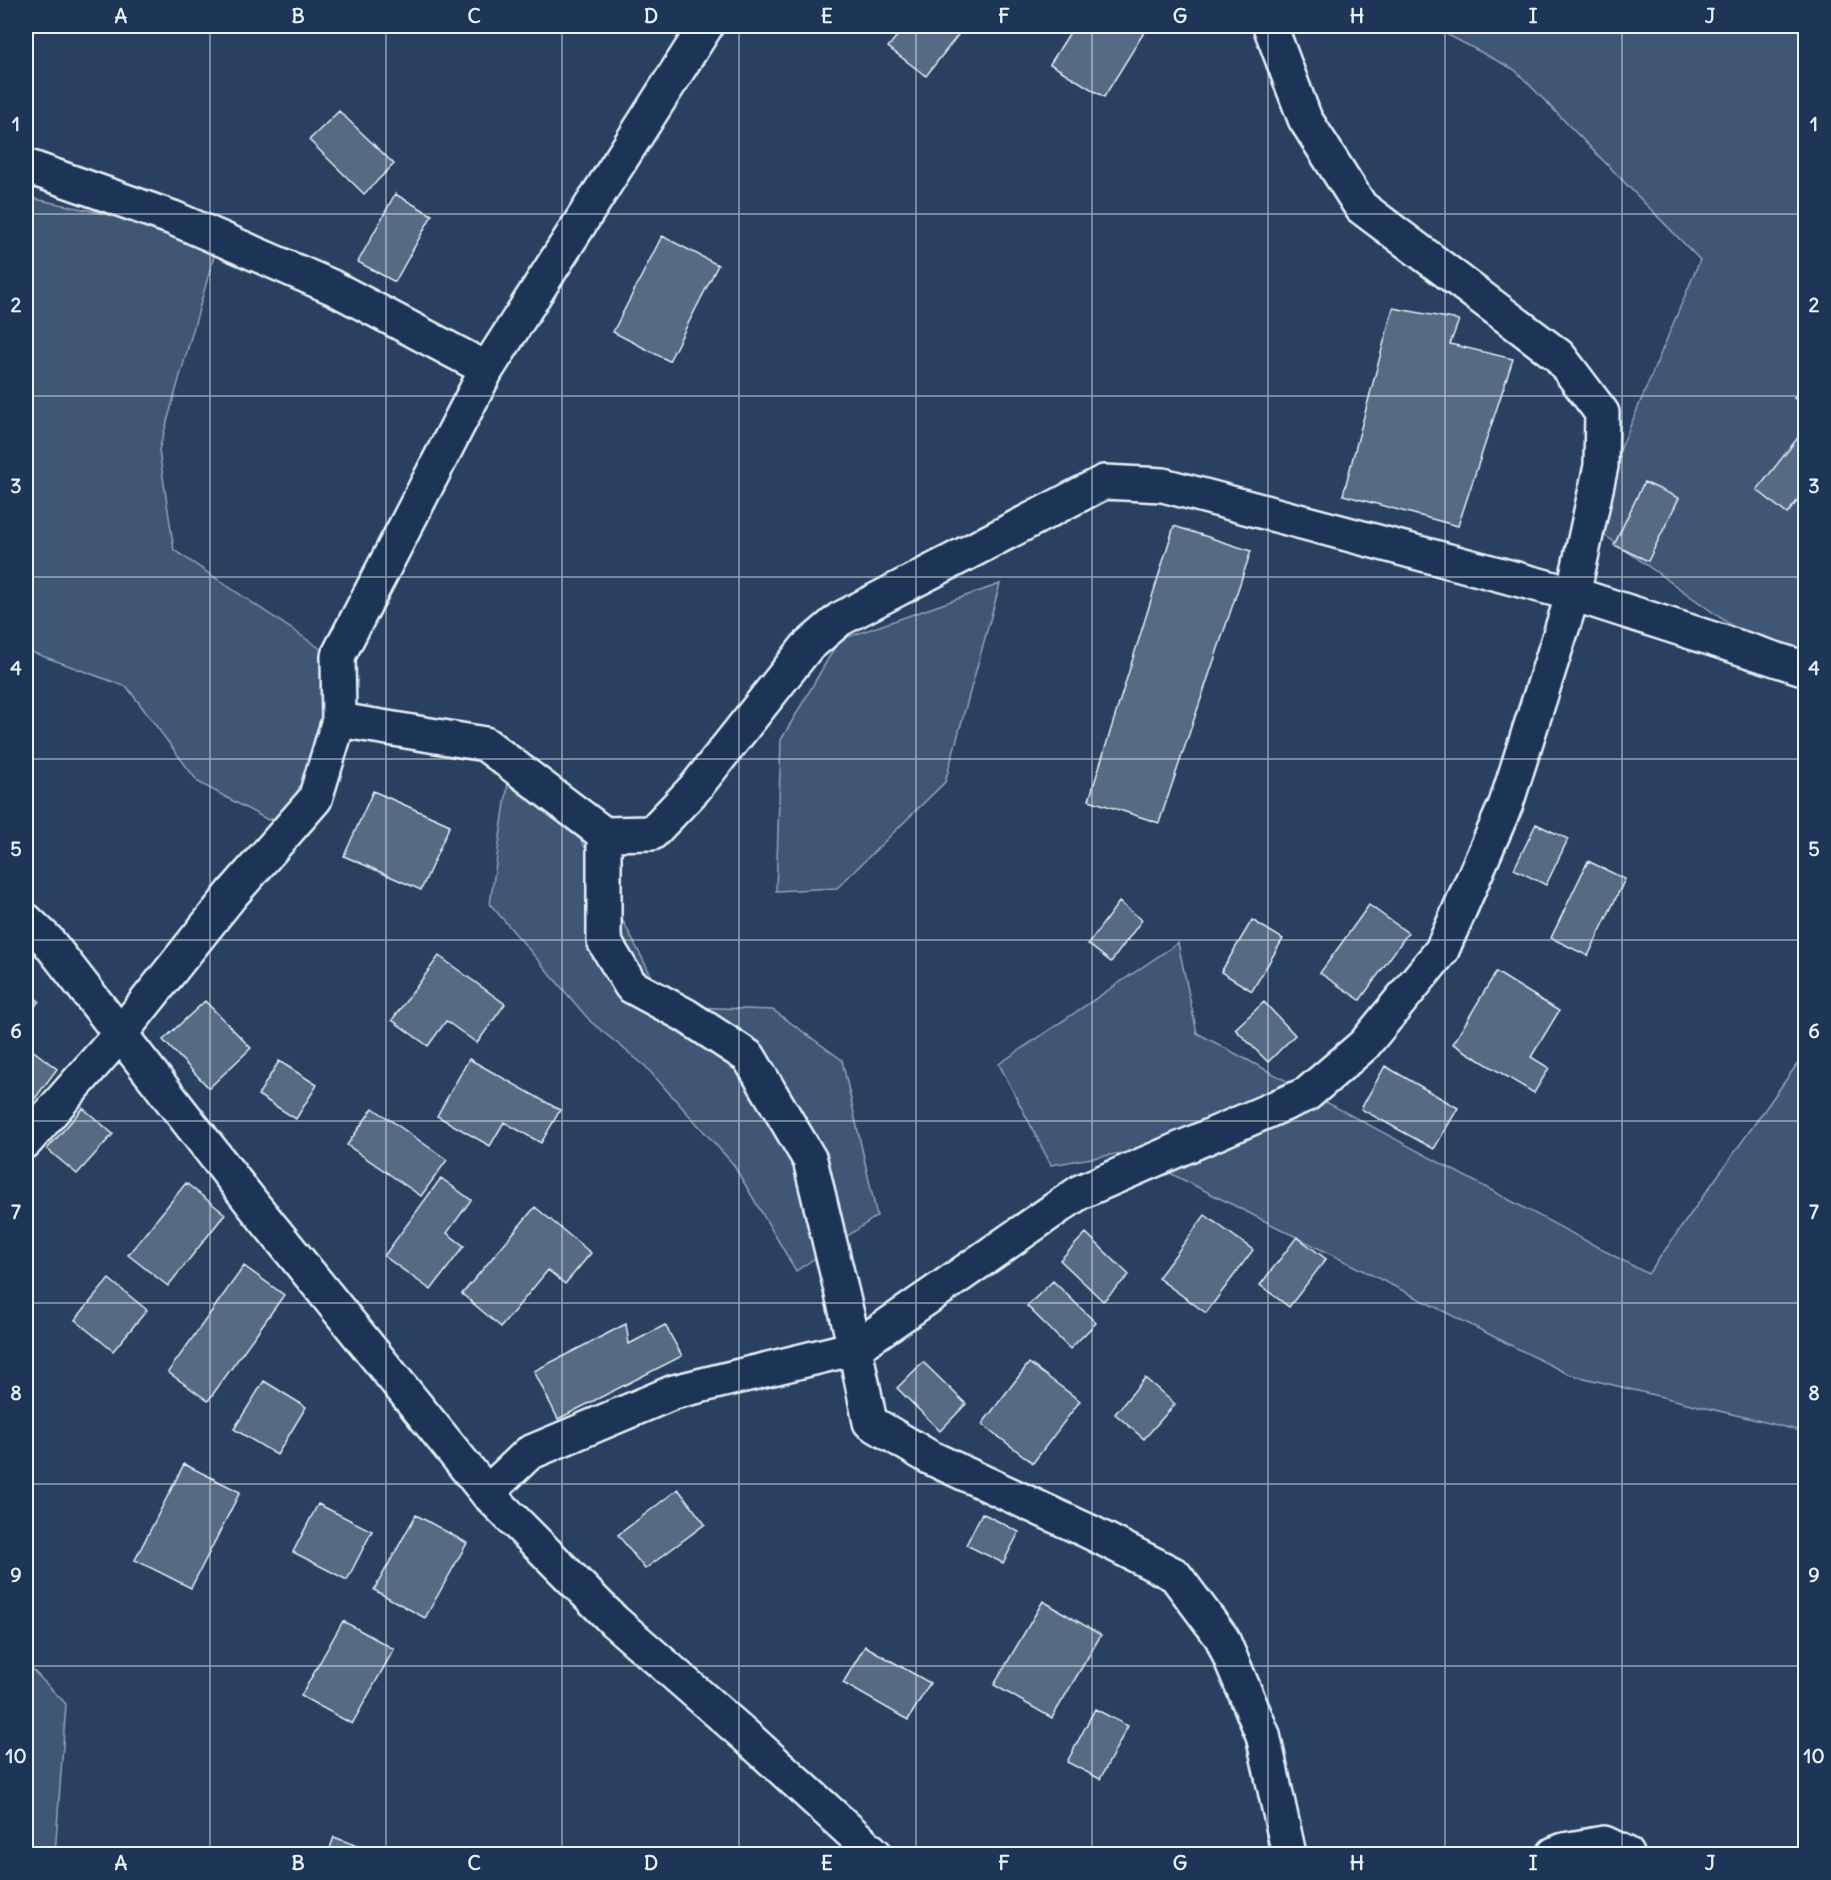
<svg xmlns="http://www.w3.org/2000/svg" width="1831" height="1880" viewBox="0 0 1831 1880" font-family="Delius,sans-serif">
	<style>
		.green { fill: #415774; stroke: #94a4b6; stroke-width: 1.5 }
		.building { fill: #556a83; stroke: #e8f1f8; stroke-width: 1.5 }
		.lines { fill: none; stroke-linecap: round; stroke-linejoin: round }
		.minor-casing { stroke: #e8f1f8; stroke-width: 38 }
		.tertiary-casing { stroke: #e8f1f8; stroke-width: 38 }
		.minor { stroke: #1d3557; stroke-width: 33 }
		.tertiary { stroke: #1d3557; stroke-width: 33 }
		.grid { fill: none; stroke: #e8f1f8; stroke-width: 1.5; stroke-opacity: 0.55 }
		.neatline { fill: none; stroke: #e8f1f8; stroke-width: 2 }
		.grid-label { font-size: 20px; text-anchor: middle; font-weight: bold; fill: #e8f1f8 }
	</style>
	<rect width="100%" height="100%" fill="#294061"/>
	<filter id="ink" filterUnits="userSpaceOnUse"><feTurbulence type="fractalNoise" baseFrequency=".0167" numOctaves="2"/><feDisplacementMap in="SourceGraphic" scale="12" xChannelSelector="R" yChannelSelector="G"/><feConvolveMatrix kernelMatrix="1 2 1 2 8 2 1 2 1" color-interpolation-filters="sRGB"/></filter>
	<g filter="url(#ink)">
		<path class="green" d="M1431,26h374v652l-216,-154 111,-264 -185,-190z
			M26,197l192,41 -2,11 -57,201 15,100 150,101 14,20 -31,138 -39,11 -70,-38 -71,-95 -101,-37z
			M1000,584l-55,198 -108,106 -61,3 5,-151 58,-100z
			M508,783l73,57 86,166 106,4 69,50 35,156 -81,55 -63,-107 -88,-98 -54,-44 -101,-118z
			M1178,943l19,90 451,241 157,-221v379l-237,-58 -440,-222 -77,13 -52,-101z
			M26,1663l40,41 -11,150h-29z"/>
		<path class="building" d="M905,26h60l-39,50 -38,-29z
			M1074,26h74l-44,71 -54,-33z
			M339,111l55,53 -30,30 -55,-54z
			M395,194l37,21 -37,67 -37,-20z
			M662,236l56,29 -49,96 -56,-29z
			M1393,308l66,12 -9,24 63,15 -55,167 -115,-31z
			M1806,383v23l-12,-8z
			M1800,435l6,4v51l-19,24 -30,-24z
			M1644,482l35,16 -31,63 -34,-16z
			M1174,526l77,25 -92,272 -70,-23z
			M373,791l77,34 -29,65 -77,-34z
			M1536,824l32,15 -22,46 -32,-16z
			M1588,861l37,18 -37,77 -37,-18z
			M1119,902l23,18 -31,42 -23,-18z
			M1369,905l39,28 -48,67 -40,-27z
			M1252,920l31,19 -31,52 -31,-19z
			M439,956l66,48 -28,39 -31,-22 -18,25 -36,-26z
			M1496,972l63,39 -28,46 18,11 -15,25 -81,-49z
			M26,990l13,11 -13,16z
			M205,1001l46,47 -42,40 -46,-48z
			M1264,1002l31,33 -27,27 -33,-33z
			M31,1049l26,20 -30,40 -1,-53z
			M469,1059l91,51 -19,33 -37,-21 -14,24 -53,-30z
			M279,1061l38,24 -21,34 -38,-24z
			M1385,1066l73,42 -24,41 -73,-40z
			M83,1108l30,26 -36,40 -30,-25z
			M373,1108l74,52 -26,36 -74,-51z
			M441,1178l30,22 -24,33 17,13 -33,44 -47,-34z
			M186,1183l39,31 -57,72 -40,-31z
			M535,1207l56,46 -26,31 -17,-14 -47,57 -39,-33z
			M1205,1215l48,35 -47,63 -48,-35z
			M1086,1233l43,42 -26,26 -43,-41z
			M1297,1237l29,22 -37,48 -29,-22z
			M244,1266l40,29 -76,106 -40,-29z
			M109,1279l38,31 -34,41 -38,-31z
			M1053,1281l43,42 -26,26 -43,-43z
			M626,1324l3,20 36,-19 17,31 -124,63 -24,-48z
			M923,1362l43,42 -26,27 -43,-43z
			M1029,1363l51,38 -47,62 -51,-39z
			M1145,1378l30,26 -31,35 -29,-25z
			M264,1381l42,26 -29,48 -43,-26z
			M184,1464l56,28 -49,96 -56,-28z
			M678,1489l27,35 -60,45 -27,-34z
			M318,1504l54,27 -25,49 -54,-28z
			M982,1513l37,19 -16,31 -37,-18z
			M416,1515l51,28 -42,75 -51,-28z
			M1043,1601l58,34 -49,83 -58,-33z
			M343,1621l51,28 -42,75 -51,-28z
			M865,1646l65,37 -22,37 -65,-37z
			M1095,1709l33,17 -28,53 -33,-17z
			M334,1837l45,17h-51z"/>
		<g class="lines">
			<g class="minor-casing">
				<path id="minor" d="M26,166l147,52 159,69 155,82
					M339,720l146,24 119,90 48,-1 43,-45 111,-140 34,-29 264,-137 59,3 410,109 233,75
					M604,834v107l27,45 54,29 64,42 61,103 45,188 15,74 59,35 161,75 85,43 47,63 41,97 26,119
					M26,1141l95,-108 111,-139 83,-95 24,-79 -1,-64 149,-287 219,-343
					M487,1493l42,-40 145,-61 181,-44 225,-156 227,-98 57,-49 78,-95 64,-146 67,-210 28,-128 1,-53 -43,-57 -198,-149 -56,-88 -35,-93
					M1554,1854l10,-4 40,-7 23,11"/>
			</g>
			<g class="tertiary-casing">
				<path id="tertiary" d="M26,920l21,20 208,267 232,286 127,128 133,116 128,117"/>
			</g>
			<use href="#minor" class="minor"/>
			<use href="#tertiary" class="tertiary"/>
		</g>
	</g>
	<path class="grid" d="M210,26v1828M386,26v1828M562,26v1828M739,26v1828M916,26v1828M1092,26v1828M1268,26v1828M1445,26v1828M1622,26v1828M26,214h1780M26,396h1780M26,577h1780M26,759h1780M26,940h1780M26,1121h1780M26,1303h1780M26,1484h1780M26,1666h1780"/>
	<rect width="1831" height="1880" fill="none" stroke="#1d3557" stroke-width="66"/>
	<rect x="33" y="33" width="1765" height="1814" class="neatline"/>
	<g class="grid-label">
		<text x="121" y="23">A</text>
		<text x="298" y="23">B</text>
		<text x="474" y="23">C</text>
		<text x="651" y="23">D</text>
		<text x="827" y="23">E</text>
		<text x="1004" y="23">F</text>
		<text x="1180" y="23">G</text>
		<text x="1357" y="23">H</text>
		<text x="1533" y="23">I</text>
		<text x="1710" y="23">J</text>
		<text x="16" y="131">1</text>
		<text x="1814" y="131">1</text>
		<text x="16" y="312">2</text>
		<text x="1814" y="312">2</text>
		<text x="16" y="493">3</text>
		<text x="1814" y="493">3</text>
		<text x="16" y="675">4</text>
		<text x="1814" y="675">4</text>
		<text x="16" y="856">5</text>
		<text x="1814" y="856">5</text>
		<text x="16" y="1038">6</text>
		<text x="1814" y="1038">6</text>
		<text x="16" y="1219">7</text>
		<text x="1814" y="1219">7</text>
		<text x="16" y="1400">8</text>
		<text x="1814" y="1400">8</text>
		<text x="16" y="1582">9</text>
		<text x="1814" y="1582">9</text>
		<text x="16" y="1763">10</text>
		<text x="1814" y="1763">10</text>
		<text x="121" y="1870">A</text>
		<text x="298" y="1870">B</text>
		<text x="474" y="1870">C</text>
		<text x="651" y="1870">D</text>
		<text x="827" y="1870">E</text>
		<text x="1004" y="1870">F</text>
		<text x="1180" y="1870">G</text>
		<text x="1357" y="1870">H</text>
		<text x="1533" y="1870">I</text>
		<text x="1710" y="1870">J</text>
	</g>
</svg>
